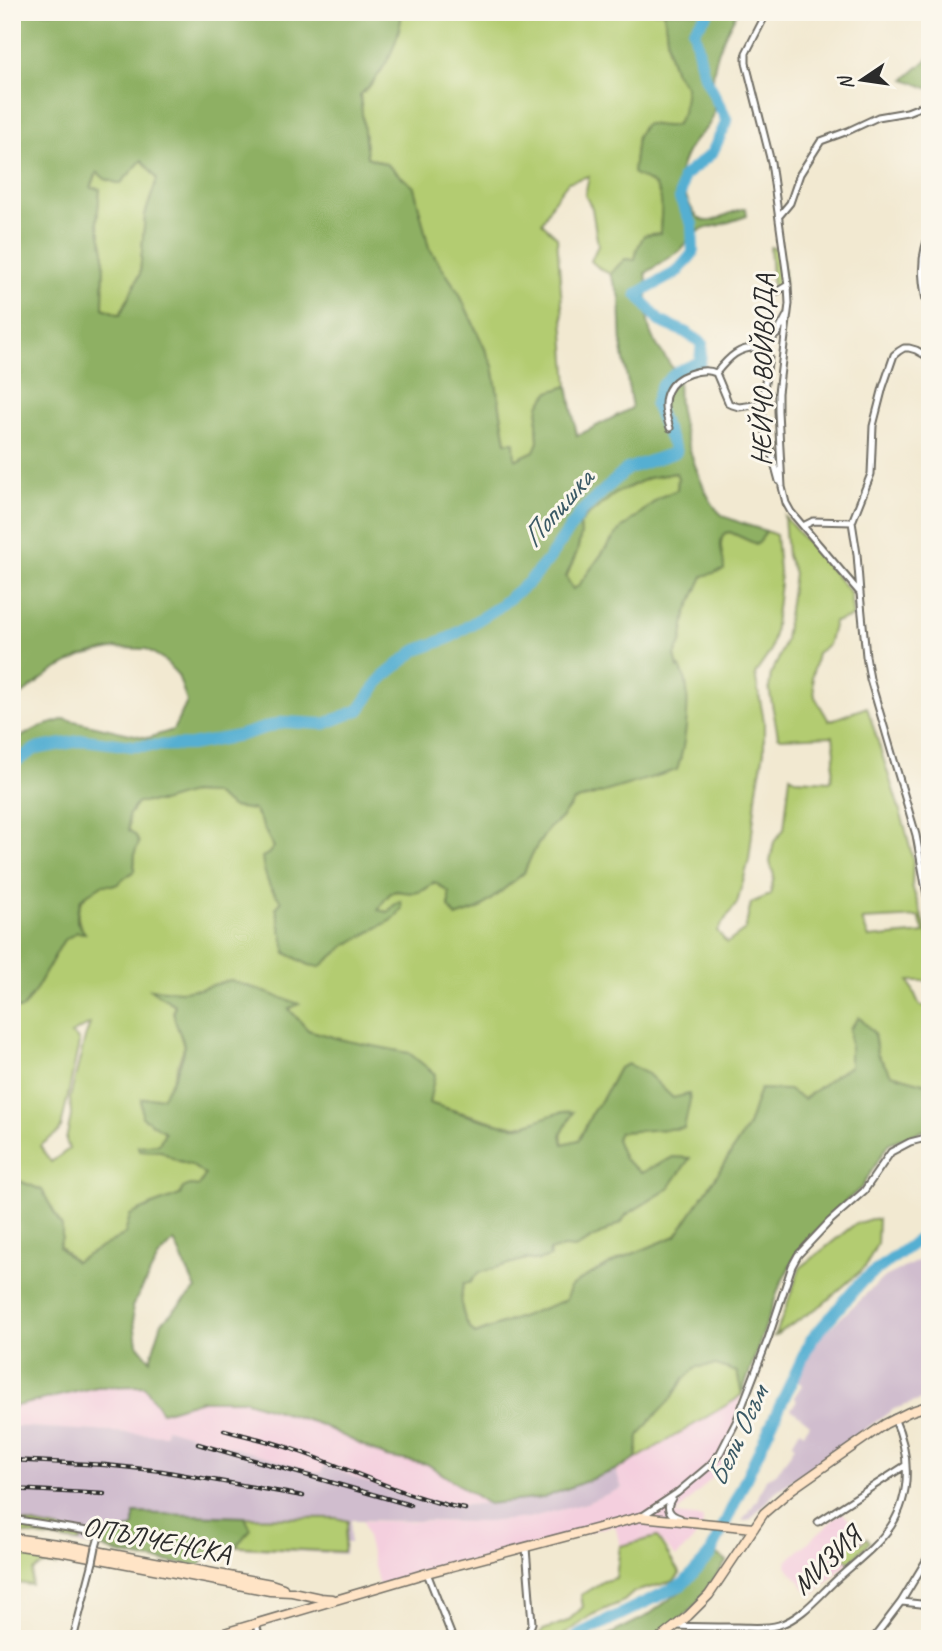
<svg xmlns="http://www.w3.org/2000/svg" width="942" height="1651" viewBox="0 0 942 1651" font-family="Caveat,sans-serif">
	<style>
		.built { fill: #f4cfde }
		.industrial { fill: #d0bdce; fill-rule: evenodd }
		.green { fill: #b3cc71; stroke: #6f7c4e; stroke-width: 2; fill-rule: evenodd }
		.forest { fill: #8eb063; stroke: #5c6e47; stroke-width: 2; fill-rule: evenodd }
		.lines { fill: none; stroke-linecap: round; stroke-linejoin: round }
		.river { stroke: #55afd2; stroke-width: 12 }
		.street-casing { stroke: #716e65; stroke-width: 9 }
		.secondary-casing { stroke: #716e65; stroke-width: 11 }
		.street { stroke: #fff; stroke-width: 5 }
		.secondary { stroke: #ffe4c6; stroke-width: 8 }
		.rail-casing { stroke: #2b2b2b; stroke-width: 4.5 }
		.rail { stroke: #fbf7ec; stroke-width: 2; stroke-dasharray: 5; stroke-linecap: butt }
		.street-bridge-casing { stroke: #716e65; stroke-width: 9; stroke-linecap: butt }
		.street-bridge { stroke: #fff; stroke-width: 5 }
		.labels { text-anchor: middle; stroke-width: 6; stroke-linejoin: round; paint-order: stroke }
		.street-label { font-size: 28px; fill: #2b2b2b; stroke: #fbf7ec }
		.water-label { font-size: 30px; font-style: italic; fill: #3a5965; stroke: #fbf7ec }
	</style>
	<rect width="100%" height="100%" fill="#fbf7ec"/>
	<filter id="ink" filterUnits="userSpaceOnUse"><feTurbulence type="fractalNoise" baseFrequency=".0143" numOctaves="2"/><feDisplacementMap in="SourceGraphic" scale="14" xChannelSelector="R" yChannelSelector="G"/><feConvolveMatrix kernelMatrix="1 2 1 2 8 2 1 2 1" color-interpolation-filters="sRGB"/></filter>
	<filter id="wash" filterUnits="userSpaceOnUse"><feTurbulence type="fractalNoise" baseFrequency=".00686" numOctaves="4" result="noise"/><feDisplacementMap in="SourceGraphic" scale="28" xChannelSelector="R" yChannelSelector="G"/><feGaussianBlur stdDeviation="1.57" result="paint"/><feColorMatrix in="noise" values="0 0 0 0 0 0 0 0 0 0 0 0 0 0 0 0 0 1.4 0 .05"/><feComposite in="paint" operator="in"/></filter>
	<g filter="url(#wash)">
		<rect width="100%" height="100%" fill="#f2e9d1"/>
		<path class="built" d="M145,1386l17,26 40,-12h41l76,24 67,33 41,7 61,40 -31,1 -29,-5 -1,3 -66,-23 -35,-16 -5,9 -155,-45 -1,7 -153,-9v-19l85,-20z
			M742,1394l-17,71 -50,50 28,3 -1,13 -26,26 -19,-20 -37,9 -5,-21 -236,61 -16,-65 122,1 43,-4 58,-15 36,-15 -7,-18 77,-44 43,-26z
			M842,1512l28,30 -58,54 -26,-30 1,-5z"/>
		<path class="industrial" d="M930,1255v142l-36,12 -119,83 -24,27 -4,2h-5l15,-21 9,-21 11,-6 18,-27 -3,-2 8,-14 4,3 6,-9 -19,-15 6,-9 -3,-3 8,-12 -8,-7 15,-28 10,-12 64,-60z
			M12,1426l153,9 1,-7 155,45 4,-9 36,16 65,23 2,-3 29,5h10l76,-7 72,-28 7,18 -36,15 -58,15 -43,4 -134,-2 -1,23h-4l-1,11 -125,-7 -3,13 -10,-2 -7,9 -188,-35h9l59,10 -68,-22zM134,1513l79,4 6,-2 3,31 -4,1 -8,9 -6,1 -3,8 -87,-33 16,-2 4,-4z"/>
		<path class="green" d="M402,12h262l5,42 6,18 11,15 -3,26 -7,12 -12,3 -11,-4 -16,12 -4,37 21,11 4,7 4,11 -2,31 -23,16 -2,11 -10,-1 -15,15 -10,-5 -9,-8 7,-16 -6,-37 -7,-13 4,-19 -21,6 -16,21 -10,20 15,14 11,149 -19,6 -12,31 1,19 -4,10 -20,8v-18h-8l-13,-76 -34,-73 -30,-45 -15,-61 -28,-23 -19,-7 -7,-62 13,-12 28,-64z
			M142,160l15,19 -12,36 -5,59 -20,41 -17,-7 1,-57 -7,-30 3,-32 -9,-1 6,-16z
			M770,247l11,2 4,35 -12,7z
			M676,473l2,5 -1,12 -17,7 -42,35 -39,53 -6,5 -7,-12 11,-26 4,-18 -1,-10 6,-7 30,-24 14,-6 18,-9z
			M784,516l66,76 3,25 -19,5 -6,23 -11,8 -5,24 3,20 14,24 38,-14 38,120 8,33 -1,26 18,55v40h-21l11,25h10v79l-39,-11 -14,-20 -3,-21 -15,-15 -9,10v38l-20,13 -26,20 -16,-9h-28l-12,36 -33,52 -39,58 -58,24 -38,20 -13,15 -1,5 -91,34c-13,-14 -17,-34 -11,-51h6l7,-10 49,-14 11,2 13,-4 -1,-6 15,-5 11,2 46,-25 5,-8 42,-26 17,-24 -44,8 -17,-14 -8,-20 2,-7 66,-4 -11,-30 -25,-24 -29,-6 -16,30 -10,13 -14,29 -16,4 -2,-9 12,-23 -55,14 -17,-2 -72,-21 -86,-63 -35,-10 -19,-21 9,-5 -68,-24 -30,9 -19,2 -30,-2 24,16 -2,7 11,35 -12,36 -10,15 3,34 -6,12 -20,2 2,4 20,1 13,8 17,6 14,10 -6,11 -9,-1 -10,10 -25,9 -30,30 -50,28 -16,-16 3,-9v-10l-20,-37 -30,-12v-168l11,-2 12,-17 28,-50 14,-9 7,1c-23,-38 22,-50 50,-62l2,-35 -7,-6 -1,-15 10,-13 53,-9 23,1 18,13 22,2c8,13 12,26 20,38l-11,17 8,25 8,8 41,70 26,-22 49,-27 -2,-12 -5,6 -10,-1 7,-12 7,-7 35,-3 7,-7 15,10v15l30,2 45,-36 9,-21 16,-24 11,-9 14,-18 103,-32 1,-100 -3,-14 6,-12 5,-29 17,-38 18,-24v-15l4,-4 5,-1 26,12 10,-13 10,4 4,48 -6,51 -4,18 -15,22 9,47v30l-7,38 -8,71 -12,43 -20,28 10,12 18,-13 6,-27 19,-8 4,-19 -4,-14 4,-20 10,-13 6,-53 5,3 36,2 4,-29 -2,-16 -52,2 -3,-2 -9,-48 2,-14 7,-14 7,-20 9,-67 -7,-17zM919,917l5,16 -55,5 -7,-18zM90,1024l-5,14 -15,60 1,18 -5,24 3,9 -18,13 -11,-16 17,-13 4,-5 18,-85 -2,-5 -6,-4z
			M871,1219h7l-1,25 -12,23 -42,37 -50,33 5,-8 22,-61 55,-44z
			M716,1364l21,8 5,22 -7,6 -99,59 2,-23 12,-15 22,-23 11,-18 13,-13z
			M134,1513l79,4 124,1 11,3 -5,31 -121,-6 -5,1 -2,9 -11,1 -3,8 -2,1 -98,-19c10,-21 20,-10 33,-21z
			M12,1520l69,14 -1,8h-4l-64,-10z
			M852,1536l8,8 7,-6 3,4 -21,20 -6,-6 4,-5 -5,-6z
			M657,1537l23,37 -6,7 -40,11 -10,9 -32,14 -34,24h-24l9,-9 25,-9 15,-14 -2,-12 23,-14 12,-3 4,-32z
			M12,1548l46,6 -2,12c-10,-2 -15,-2 -23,5l-2,14 -19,-3z"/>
		<path class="forest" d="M12,12h390c-3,32 -18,62 -42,83l7,62 19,7 28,23 15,61 30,45 34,73 13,76h8l1,18 19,-9 4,-9 -1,-19 2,-18 10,-13 19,-6 9,50 55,-28 -10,-60 -2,-51 -10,-23 15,-15 10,1 2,-11 7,-14 16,-2c0,-15 6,-39 -7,-49 -5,-4 -14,-7 -20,-11l4,-37 8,-12c13,0 18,4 31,1l7,-12 3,-26 -11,-15 -6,-18 -5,-42h73c-12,22 -22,41 -24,66 0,12 3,26 0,38 -3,11 -12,17 -19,25 -6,7 -14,25 -15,35 0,6 5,15 7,20 16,44 31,18 60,12l1,8 -27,9 -17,4 -10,5 -12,16 -35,23c3,19 -2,39 4,58 6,20 24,31 28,52 1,7 0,14 1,21 3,25 23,94 42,110 8,6 33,13 45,17l-7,12 -3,1 -26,-12 -5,1c-9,12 0,23 -1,37l-21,6 -17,38 -5,29 -6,12 3,13 2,-1c2,5 5,10 6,15 4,23 -1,66 -9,88l-103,31 -14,18 -11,9 -16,24 -9,21 -45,36 -23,8 -7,-10v-15l-15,-10c-10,10 -17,12 -31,10 -5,-1 -6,-2 -11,0 -6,4 -10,12 -14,18l10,2 5,-6 8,-5 1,7 -7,10 -49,27 -26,22 -11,-2 -23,-12 -10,-45 5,-6c-3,-6 -8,-10 -11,-15 -4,-9 -7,-20 -8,-30l6,-3 6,-7c-8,-12 -12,-25 -20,-37l-22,-3 -18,-13 -23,-1 -30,9h-23l-10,14 1,14 7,6 3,7 -4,9 -1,19 -18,14h-14l-21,14 -4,13v10l8,11 -8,-1 -14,9 -28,50 -12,17 -11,2v-266l12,-9 16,-8 25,-8 83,19 25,-8 14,-28 -9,-27 -15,-16 -17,-10 -30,-1 -34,8 -29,15 -41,31zM142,160l15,19 -12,36 -5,59 -20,41 -17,-7 1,-57 -7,-30 3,-32 -9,-1 6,-16 8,7 15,5zM676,473l2,5 -1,12 -17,7 -42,35 -39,53 -6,4 -7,-12 11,-25 4,-18 -1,-10 6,-7 30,-24 32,-15z
			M930,56v33l-25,-10 24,-21z
			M230,980l69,24 -10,5 19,21 35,10 66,13 26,21 -6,29c20,6 73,25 91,23 18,-3 36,-17 53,-14l-12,23 2,9 16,-4 14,-29 10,-13 16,-30 9,-4 20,10 25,24 16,-4 1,6 -6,28 -65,4 -3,7 8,20 17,14 32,-16 17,1 -22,31 -42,26 -5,8 -46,25 -11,-1 -15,4 1,6 -13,4 -11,-2 -48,14 -8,10h-6c-6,17 -2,38 11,51l91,-34 4,-13 10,-7 38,-20 58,-24 39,-58 33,-52 12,-37 28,1 16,9 26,-20 20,-13v-38l2,-1 7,-10 15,16 3,21 14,20 39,11v43l-41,15 -28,45 -23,20 -39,41 -19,36 -38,109 -5,-22 -21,-7 -19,2 -14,13 -11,18 -22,23 -11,15 -3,23 -21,11 -72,28 -55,6 -61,-40 -41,-7 -67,-33 -76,-24h-41l-40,12 -18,-26 -47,1 -85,20v-229l30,12 20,37v10l-3,10 16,15 50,-28 5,-19 25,-11 25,-9 3,-7 7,-3 9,1 6,-11 -14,-10 -17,-6 -13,-8 -21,-1 -2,-4 21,-2 6,-12 -23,-15 -1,-18 21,-2c7,-10 23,-38 22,-50 -1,-14 -14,-25 -9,-42l-26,-16 32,2 19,-2zM174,1241l22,48 -34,33 -12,38 -13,-16 -5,-37 26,-49z
			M134,1513l111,4 6,12 -15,17h-14l-4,1 -3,9 -11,1 -3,8 -2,1c-31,-5 -70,-6 -98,-19 10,-21 20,-10 33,-21z
			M715,1553l12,8 -32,44 -19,19 -21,15h-73l2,-2h21l42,-21 39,-29z"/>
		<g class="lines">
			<path class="river" d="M12,764l23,-15 50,-9 48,6 58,-1 47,-9 46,-14 40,2 35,-14 23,-32 33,-27 34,-13 48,-30 31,-25 20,-23 34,-49 45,-42 49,-17 -21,-47 6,-18 16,-15 23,-10 2,-19 -17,-11 -26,-11 -22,-27 40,-22 16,-19 -1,-29 -12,-25 3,-22 29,-24 15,-32 -24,-49 -9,-42 15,-18
				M575,1639l7,-6 101,-49 27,-29 101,-215 51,-59 68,-50"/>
		</g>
	</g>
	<g filter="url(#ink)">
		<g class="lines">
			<g class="street-casing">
				<path id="street" d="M767,12l-21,41v10l25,99 17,123 1,19 -11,89v18l4,76 4,16 5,9 69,81 6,63 4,23 46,156 14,77
					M780,215l10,-12 10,-29 21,-33 27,-10 30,-14 29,-5 23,-9
					M930,233c-12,28 -8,54 0,84
					M763,296l10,-2 15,-9
					M761,348l4,2 4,7 -8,51 3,17 15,56
					M716,373c13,-16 23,-27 45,-25l16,-14 9,-17
					M670,428c-4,-12 -8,-25 -2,-37 7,-16 34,-24 48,-18l13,31 10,3 23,-3
					M803,526l10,-5 39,1
					M860,593l-3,-39 -5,-32 19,-48 2,-48 10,-39 11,-32 5,-4 5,-3h5l7,2 14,8
					M927,894l3,-14
					M672,1498c-7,10 -3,17 8,20
					M641,1517l36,-24 32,-27 11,-13 16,-31 32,-83 24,-73 6,-11 32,-34 34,-30 27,-39 19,-10 20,-5
					M12,1519l88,14 -4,14
					M818,1522l88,-57
					M427,1573l26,66
					M902,1602l28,3
					M256,1624l4,15
					M678,1626c19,1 39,1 59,1 14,0 29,2 42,-2 22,-7 38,-27 55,-43 18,-17 42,-34 57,-56 21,-32 19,-74 3,-108
					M73,1639l20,-77
					M523,1639l5,-5 4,-11 -6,-75
					M873,1639l28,-37 29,-48"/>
			</g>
			<g class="secondary-casing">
				<path id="secondary" d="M12,1538l53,7 206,39 12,4
					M12,1545l52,7 206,39 22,1 28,6 12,1
					M204,1639l223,-66 213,-56 114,11
					M659,1639l29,-23 21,-21 55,-82 28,-24 93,-65 24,-12 21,-7"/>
			</g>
			<use href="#street" class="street"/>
			<use href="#secondary" class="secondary"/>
			<g class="rail-casing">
				<path id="rail" d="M224,1430c22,6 46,11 68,19 59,20 111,48 173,60
					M198,1444l212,61
					M12,1460l93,5 57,6 141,25
					M12,1489l92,5"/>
			</g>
			<use href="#rail" class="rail"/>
			<g class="street-bridge-casing">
				<path id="street-bridge" d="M93,1562l3,-15"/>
			</g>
			<use href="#street-bridge" class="street-bridge"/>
		</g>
	</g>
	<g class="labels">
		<g class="street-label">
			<text transform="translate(762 370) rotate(-89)" y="10">НЕЙЧО ВОЙВОДА</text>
			<text transform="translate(157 1539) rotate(11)" y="10">ОПЪЛЧЕНСКА</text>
			<text transform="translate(826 1560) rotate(-44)" y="10">МИЗИЯ</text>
		</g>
		<g class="water-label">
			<text transform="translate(557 508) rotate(-49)" y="10">Попишка</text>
			<text transform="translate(737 1436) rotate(-65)" y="10">Бели Осъм</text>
		</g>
	</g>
	<rect width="942" height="1651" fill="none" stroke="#fbf7ec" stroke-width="42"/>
	<g transform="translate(862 80) rotate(257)" stroke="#fbf7ec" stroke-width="5" paint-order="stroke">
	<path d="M0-5L12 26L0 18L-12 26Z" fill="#2b2b2b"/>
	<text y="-10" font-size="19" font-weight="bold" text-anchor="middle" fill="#2b2b2b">N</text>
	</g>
</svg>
